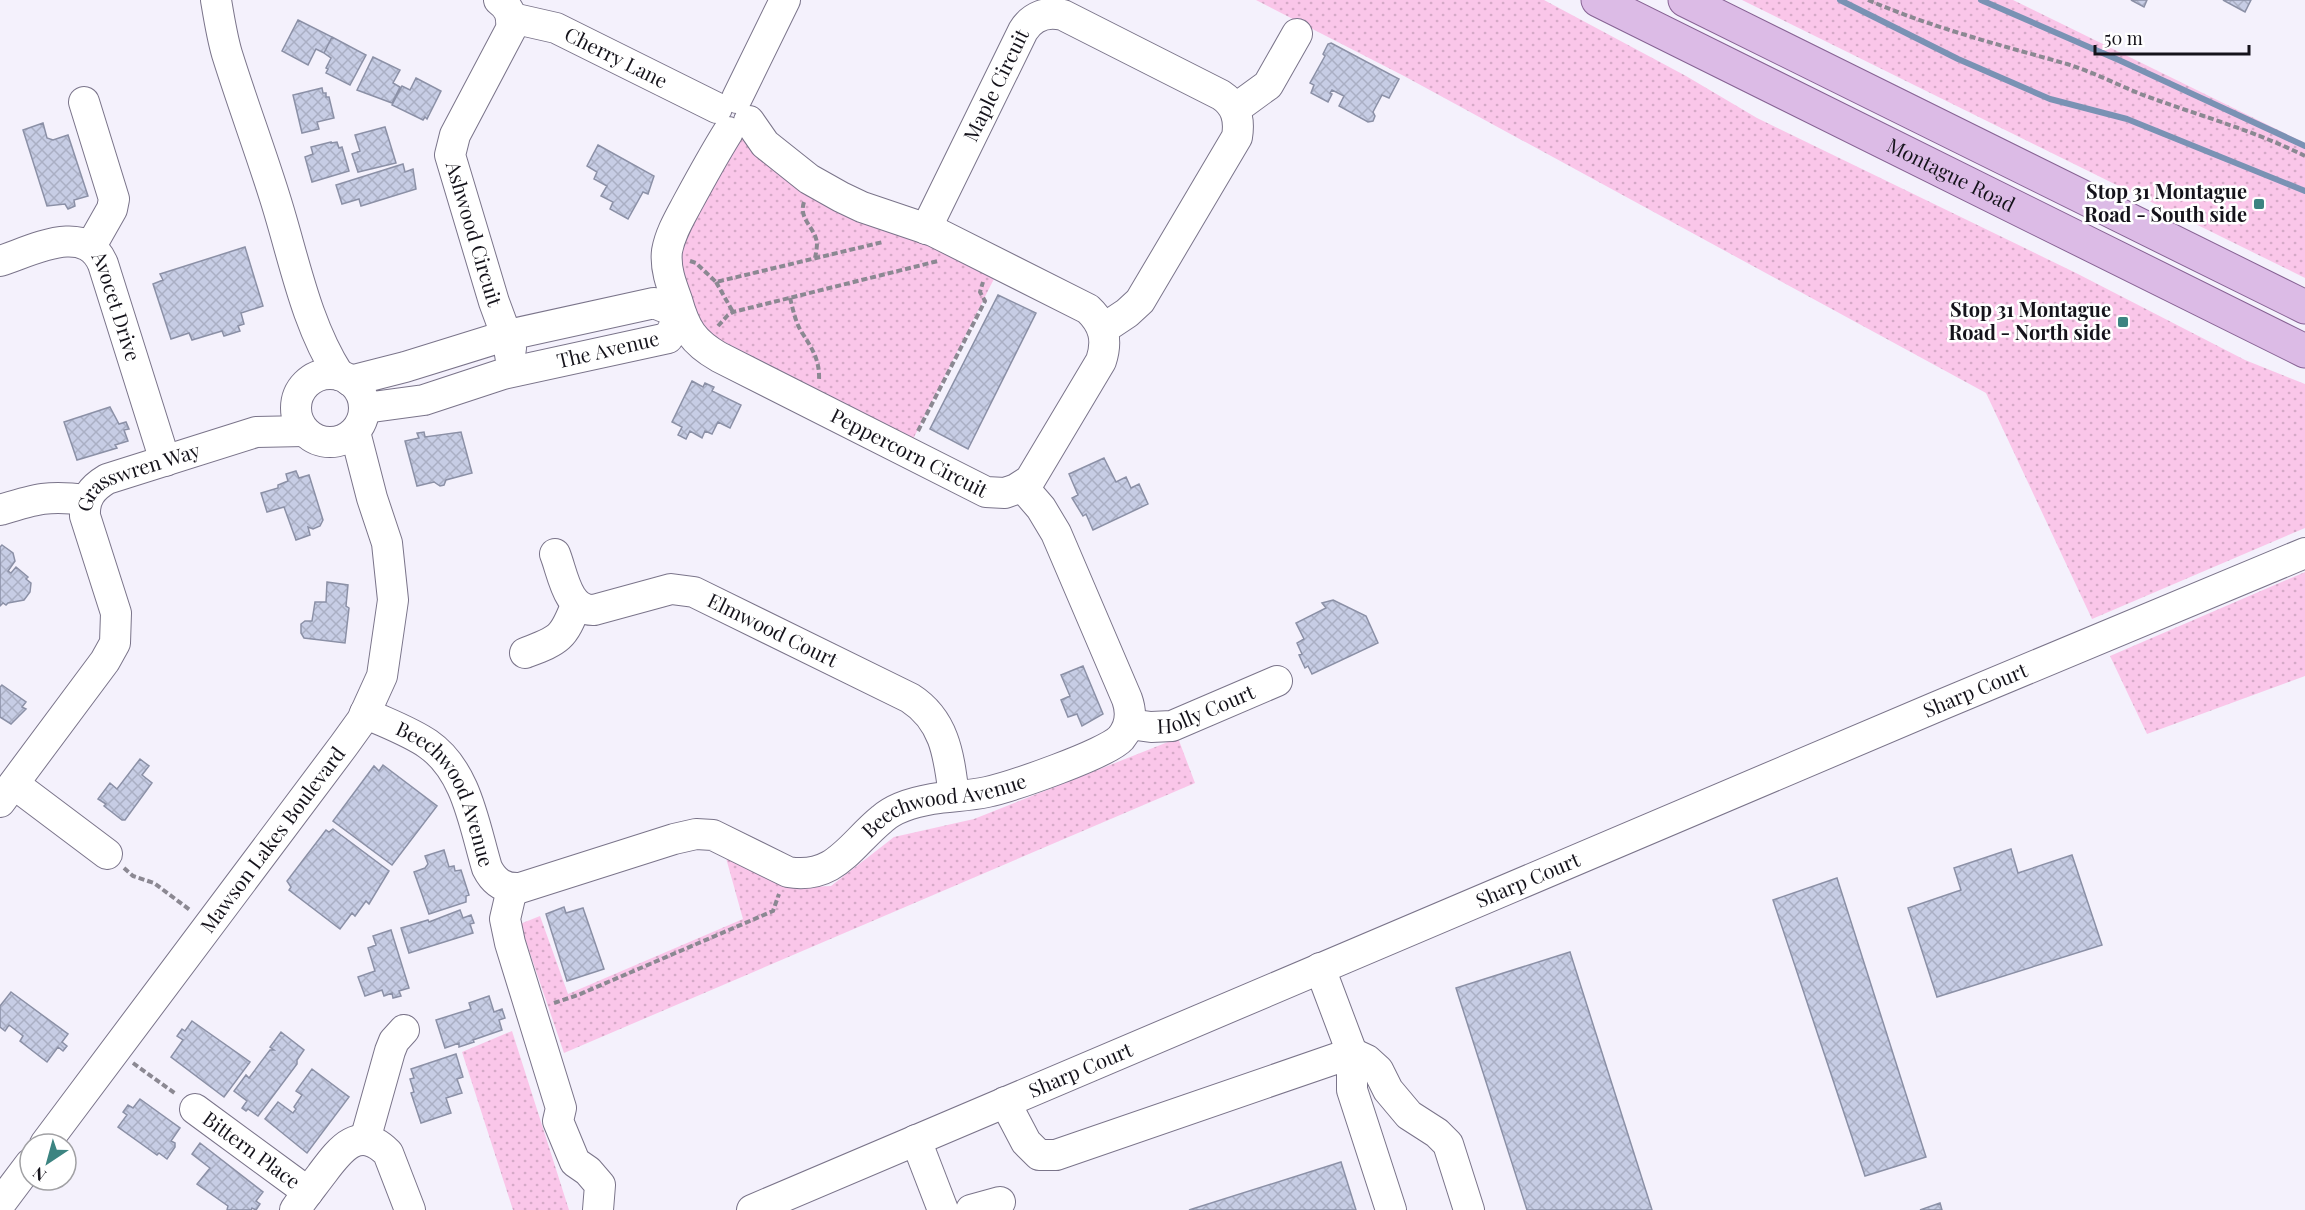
<svg xmlns="http://www.w3.org/2000/svg" width="2305" height="1210" viewBox="0 0 2305 1210" font-family="'Playfair Display',serif">
	<style>
		.green { fill: url(#green-dots) }
		.lines { fill: none; stroke-linecap: round; stroke-linejoin: round }
		.stream { stroke: #7a92b4; stroke-width: 6 }
		.building { fill: url(#building-cross-hatch); stroke: #8b90a6; stroke-width: 1.5 }
		.minor-casing { stroke: #7a748a; stroke-width: 32 }
		.major-casing { stroke: #876394; stroke-width: 35 }
		.path { stroke: #8b8892; stroke-width: 4; stroke-dasharray: 6 3; stroke-linecap: butt }
		.minor { stroke: #fff; stroke-width: 30 }
		.major { stroke: #dcbbe6; stroke-width: 33 }
		.poi-dot { fill: #3c8481; stroke: #fff; stroke-width: 2 }
		.labels { text-anchor: middle; stroke-width: 5; stroke-linejoin: round; paint-order: stroke }
		.street-label { font-size: 20px; fill: #15131b; stroke: #fff }
		.poi-label { font-size: 20px; font-weight: bold; fill: #15131b; stroke: #fff; text-anchor: end }
	</style>
	<defs>
		<pattern id="green-dots" width="8" height="8" patternUnits="userSpaceOnUse" patternTransform="scale(1.5)"><rect width="8" height="8" fill="#fac6e9"/><path d="M2 2h.1M6 6h.1" fill="none" stroke="#d5a9c7" stroke-width="1.8" stroke-linecap="round"/></pattern>
		<pattern id="building-cross-hatch" width="8" height="8" patternUnits="userSpaceOnUse" patternTransform="scale(1.5)"><rect width="8" height="8" fill="#c7cde5"/><path d="M0 0l8 8M0 8l8-8" fill="none" stroke="#aaafc4"/></pattern>
	</defs>
	<rect width="100%" height="100%" fill="#f4f1fc"/>
	<path class="green" d="M1256,0h288l142,76 71,42 319,155 169,87 60,24v144l-213,91 -106,-226 -582,-317z
		M1742,0h271l292,143v135z
		M734,133l31,11 236,121 -94,186 -188,-94 -51,-87z
		M2305,572v104l-158,58 -37,-78z
		M1178,738l17,45 -631,270 -44,-129 20,-8 28,78 175,-75 -17,-61 64,30 41,-2 63,-49 80,-18z
		M512,1031l57,179h-56l-51,-158z"/>
	<g class="lines">
		<path class="stream" d="M1840,0l118,59 92,40 77,20 178,72
			M1981,0l140,61 184,85"/>
	</g>
	<path class="building" d="M2131,0h16l-3,7z
		M2223,0h28l-6,12z
		M298,20l34,17 -8,16 -8,-4 -8,16 -26,-14z
		M332,37l34,18 -16,30 -24,-12 2,-4 -2,-1 5,-10 -7,-5z
		M1331,43l68,36 -10,19 -7,-3 -9,17 2,4 -2,5 -5,1 -29,-16 5,-10 -12,-6 -2,3 2,1 -4,8 -17,-9 3,-8 -4,-2 15,-27 -2,-2 5,-10z
		M373,57l27,13 -7,13 7,4 -8,16 -35,-13z
		M416,78l25,13 -14,28 -2,-2 -2,3 -31,-15 10,-19 8,4z
		M322,88l1,5h3v4h3l5,21 -17,4 2,7 -17,4 -9,-38z
		M43,123l4,15 6,2 15,-5 20,61 -14,4 1,6 -7,3 -3,-5 -18,2 -24,-76z
		M385,127l11,36 -38,9 -6,-18 8,-3 -5,-16z
		M331,142v1l6,-1 2,6 3,-1 7,24 -37,11 -7,-25 8,-3 -2,-7z
		M598,145l56,31 -6,18 -5,-2 -15,27 -18,-10 3,-7 -12,-6 6,-10 -13,-7 3,-7 -10,-6z
		M403,164l2,8 8,-3 3,20 -55,17 -2,-7 -17,5 -6,-19z
		M245,247l18,59 -22,7 3,11 -6,2 2,5 -16,5 -2,-5 -30,9 -3,-7 -18,6 -18,-55 10,-4 -3,-6z
		M998,295l38,18 -68,136 -38,-20z
		M692,381l11,6 2,-4 9,4 -2,4 29,14 -11,23 -12,-6 -6,12 -7,-3 -3,7 -12,-7 -4,8 -8,-4 4,-8 -10,-5z
		M110,407l9,17 7,-2 3,7 -5,1 4,11 -13,4 2,3 -40,12 -13,-38z
		M424,432l1,5 36,-5 11,41 -26,7 -2,5 -4,1 -6,-4 -17,4 -12,-45 14,-3 -2,-5z
		M1104,458l12,24 10,-5 5,11 8,-4 9,20 -55,26 -7,-16 -3,2 -11,-18 6,-3 -9,-21z
		M296,471l3,7 10,-3 14,45 -3,6 -7,3 -5,-2 2,8 -14,5 -12,-33 -17,5 -6,-19 17,-5v-3l10,-4 -2,-7z
		M2,545l11,8 2,8 -7,10 3,2 5,-6 12,10 -2,2 5,4 -1,9 -6,8 -16,3 -2,2 -3,-2 -3,3v-59z
		M327,582l21,3 -2,21 3,2 -4,35 -41,-5 -3,-5v-9l4,-3h7l3,-19h11z
		M1333,600l33,16 12,27 -66,31 -4,-8 -3,2 -6,-13 3,-1 -5,-11 7,-4 -8,-16 30,-15 -4,-5z
		M1083,666l20,48 -21,12 -5,-12 -9,3 -7,-17 9,-4 -9,-21z
		M2,685l24,17 -4,5 4,2 -15,15 -11,-7v-30z
		M140,759l9,7 -7,9 10,8 -27,37h-3l-18,-14 2,-2 -8,-5 12,-16 7,6z
		M383,765l54,41 -45,59 -59,-44 41,-55 5,5z
		M333,829l56,42 -20,33 -3,-3 -11,15 -3,-3 -12,16 -51,-39 2,-3 -4,-6 39,-51 3,2z
		M2011,849l7,24 54,-18 30,90 -165,52 -29,-89 53,-18 -7,-22z
		M444,850l5,17 5,-1 1,5 6,-1 8,25 -3,1v6l-37,12 -15,-42 11,-4 3,-4 -3,-8z
		M1837,878l89,279 -61,19 -92,-276z
		M564,907l2,6 17,-5 21,61 -37,12 -21,-67z
		M460,910l3,8 8,-3 3,8 -4,1 3,9 -64,20 -8,-25 27,-8 1,2z
		M391,930l18,58 -10,3 2,5 -8,2 -1,-5 -8,3 -2,-6 -17,6 -7,-19 17,-6 -7,-23 8,-3 -3,-9z
		M1570,952l82,258h-125l-71,-222z
		M11,992l57,42 -6,8 5,4 -4,5 -5,-4 -11,15 -27,-21 3,-5 -14,-11 -4,6 -5,-4v-21z
		M489,996l5,16 8,-3 3,9 -6,2 3,10 -29,10 1,2 -15,5v-4l-14,5 -9,-28 35,-11 -2,-6z
		M192,1021l58,41 -26,35 -53,-40 12,-17 -6,-4 5,-7 3,2z
		M281,1032l23,18 -7,10v4l-39,52 -10,-7 -2,2 -4,-3 5,-7 -13,-10 12,-16 3,3 21,-28h4l-4,-3z
		M456,1054l7,23 -6,2 5,14 -16,5 5,15 -30,10 -10,-30 3,-1 -4,-13 4,-1 -3,-9z
		M312,1069l37,28 -42,56 -42,-34 13,-17 15,11 3,-4 -2,-2 8,-12 -6,-4z
		M140,1099l40,29 -9,13 4,2v4l-8,12 -8,-6 -2,2 -39,-28 9,-12 -4,-3 5,-7 5,3z
		M200,1143l63,49 -7,9 4,3 -4,6 -4,-2 -1,2h-24l1,-4 -31,-22 13,-16 -18,-14z
		M1341,1162l15,48h-167z
		M1940,1203l2,7h-22z"/>
	<g class="lines">
		<g class="minor-casing">
			<g id="minor">
				<path d="M216,0c3,18 6,37 11,54 15,48 33,96 48,144 19,60 30,124 64,177"/>
				<path id="s1" d="M499,0c11,8 13,16 12,29l-56,106 -5,20 44,147 17,46 -1,7"/>
				<path id="s2" d="M512,18l44,10 161,80"/>
				<path d="M737,98l48,-98"/>
				<path d="M84,102l30,97 -2,10 -21,37"/>
				<path d="M1235,109l33,-24 29,-51"/>
				<path id="s3" d="M728,132c-15,24 -28,48 -41,72 -8,15 -17,30 -20,47 -2,17 4,33 10,49 8,29 16,42 42,57l267,135 19,1 11,-4 14,-9 71,-119c7,-21 3,-37 -13,-52l-155,-78 -71,-24 -21,-10 -32,-18 -44,-35 -16,-23"/>
				<path id="s4" d="M926,229l97,-198c9,-15 24,-20 40,-16l158,80c15,10 19,24 16,42l-97,164 -13,12 -24,16"/>
				<path id="s5" d="M0,261c32,-10 85,-40 103,3l62,197"/>
				<circle cx="330" cy="408" r="34"/>
				<path d="M350,381l55,-14 103,-32 146,-32 27,11 -13,24 -165,36 -79,26 -59,8"/>
				<path d="M0,510c36,-11 48,-15 86,-10"/>
				<path id="s6" d="M555,554c8,20 12,57 39,56l77,-21 23,3 216,106c36,23 39,60 44,98"/>
				<path d="M525,653c34,-13 38,-14 51,-48"/>
				<path id="s7" d="M365,713c21,10 44,18 63,31 39,27 46,81 59,124 7,14 17,21 33,20l154,-49 22,-5 17,1 75,37c47,8 62,-27 94,-53 13,-12 33,-17 50,-20 18,-3 37,-3 55,-7 23,-5 120,-38 134,-54 10,-12 11,-25 6,-39l-71,-166 -15,-25 -19,-22"/>
				<path id="s8" d="M1129,724l22,3 21,-1 105,-45"/>
				<path d="M14,784l93,70"/>
				<path id="s9" d="M0,802l105,-141 10,-18 1,-30 -31,-97c-1,-18 7,-28 22,-37l149,-47 48,-1"/>
				<path d="M512,889l-7,30 5,24 51,165 -3,13 17,41 13,9 12,14 -2,25"/>
				<path d="M1320,968l32,85v37l39,120"/>
				<path d="M1005,1102l21,40 13,13h17l296,-102 15,7 11,10 10,20 21,25 28,18 11,11 21,66"/>
				<path id="s10" d="M195,1109l113,83"/>
				<path d="M365,1140l25,-89 4,-10 10,-11"/>
				<path d="M916,1140l27,70"/>
				<path id="s11" d="M45,1144l299,-399 18,-25 20,-44 11,-76 -6,-57 -15,-45 -17,-66"/>
				<path d="M0,1204l30,-40"/>
				<path d="M295,1210c8,-12 17,-23 26,-35 18,-24 37,-52 67,-22l22,57"/>
				<path id="s12" d="M752,1210l1184,-503 369,-154"/>
				<path d="M971,1210l29,-8"/>
			</g>
		</g>
		<g class="major-casing">
			<g id="major">
				<path id="s13" d="M1598,0l707,351"/>
				<path d="M1685,0l620,307"/>
			</g>
		</g>
		<path class="path" d="M1868,0c65,28 132,45 199,64 26,8 51,21 76,31 54,20 110,35 162,61
			M804,202c-6,17 11,25 13,41 0,5 -1,10 -2,15
			M690,261l6,2 20,19 167,-40
			M716,282l17,30
			M790,298c3,11 5,23 11,33 10,16 19,28 18,49
			M718,326l10,-11 5,-3 205,-51
			M918,431l67,-130 -5,-9 3,-10
			M124,868l9,8 21,7 36,27
			M554,1003l24,-8 195,-84 6,-17
			M133,1063l43,31"/>
		<use href="#minor" class="minor"/>
		<use href="#major" class="major"/>
	</g>
	<g class="poi-dot">
		<rect x="2253" y="198" width="12" height="12" rx="3"/>
		<rect x="2117" y="316" width="12" height="12" rx="3"/>
	</g>
	<g class="labels">
		<g class="street-label">
			<text dy="7" stroke="none"><textPath href="#s2" startOffset="112">Cherry Lane</textPath></text>
			<text dy="7" stroke="none"><textPath href="#s4" startOffset="160">Maple Circuit</textPath></text>
			<text dy="7" stroke="none"><textPath href="#s13" startOffset="394">Montague Road</textPath></text>
			<text dy="7" stroke="none"><textPath href="#s1" startOffset="256">Ashwood Circuit</textPath></text>
			<text dy="7" stroke="none"><textPath href="#s5" startOffset="160">Avocet Drive</textPath></text>
			<text transform="translate(608 350) rotate(-13)" y="7">The Avenue</text>
			<text dy="7" stroke="none"><textPath href="#s3" startOffset="471">Peppercorn Circuit</textPath></text>
			<text dy="7" stroke="none"><textPath href="#s9" startOffset="402">Grasswren Way</textPath></text>
			<text dy="7" stroke="none"><textPath href="#s6" startOffset="264">Elmwood Court</textPath></text>
			<text dy="7" stroke="none"><textPath href="#s12" startOffset="1329">Sharp Court</textPath></text>
			<text dy="7" stroke="none"><textPath href="#s8" startOffset="80">Holly Court</textPath></text>
			<text dy="7" stroke="none"><textPath href="#s7" startOffset="122">Beechwood Avenue</textPath></text>
			<text dy="7" stroke="none"><textPath href="#s7" startOffset="714">Beechwood Avenue</textPath></text>
			<text dy="7" stroke="none"><textPath href="#s11" startOffset="380">Mawson Lakes Boulevard</textPath></text>
			<text dy="7" stroke="none"><textPath href="#s12" startOffset="843">Sharp Court</textPath></text>
			<text dy="7" stroke="none"><textPath href="#s12" startOffset="357">Sharp Court</textPath></text>
			<text dy="7" stroke="none"><textPath href="#s10" startOffset="70">Bittern Place</textPath></text>
		</g>
		<g class="poi-label">
			<text x="2247" y="199">Stop 31 Montague<tspan x="2247" dy="23">Road - South side</tspan></text>
			<text x="2111" y="317">Stop 31 Montague<tspan x="2111" dy="23">Road - North side</tspan></text>
		</g>
	</g>
	<g transform="translate(48 1162) rotate(216)"><circle r="28" fill="#ffffff" stroke="#a1a1a4" stroke-width="1.5"/>
	<path d="M0-4.5L10 22L0 15L-10 22Z" fill="#3c8481"/>
	<text y="-9" font-size="16" font-weight="bold" text-anchor="middle" fill="#15131b">N</text>
	</g>
	<path d="M2095 45v9h154v-9" fill="none" stroke="#15131b" stroke-width="3"/>
	<text x="2104" y="45" font-size="18" fill="#15131b" stroke="#ffffff" stroke-width="4.5" paint-order="stroke">50 m</text>
</svg>
